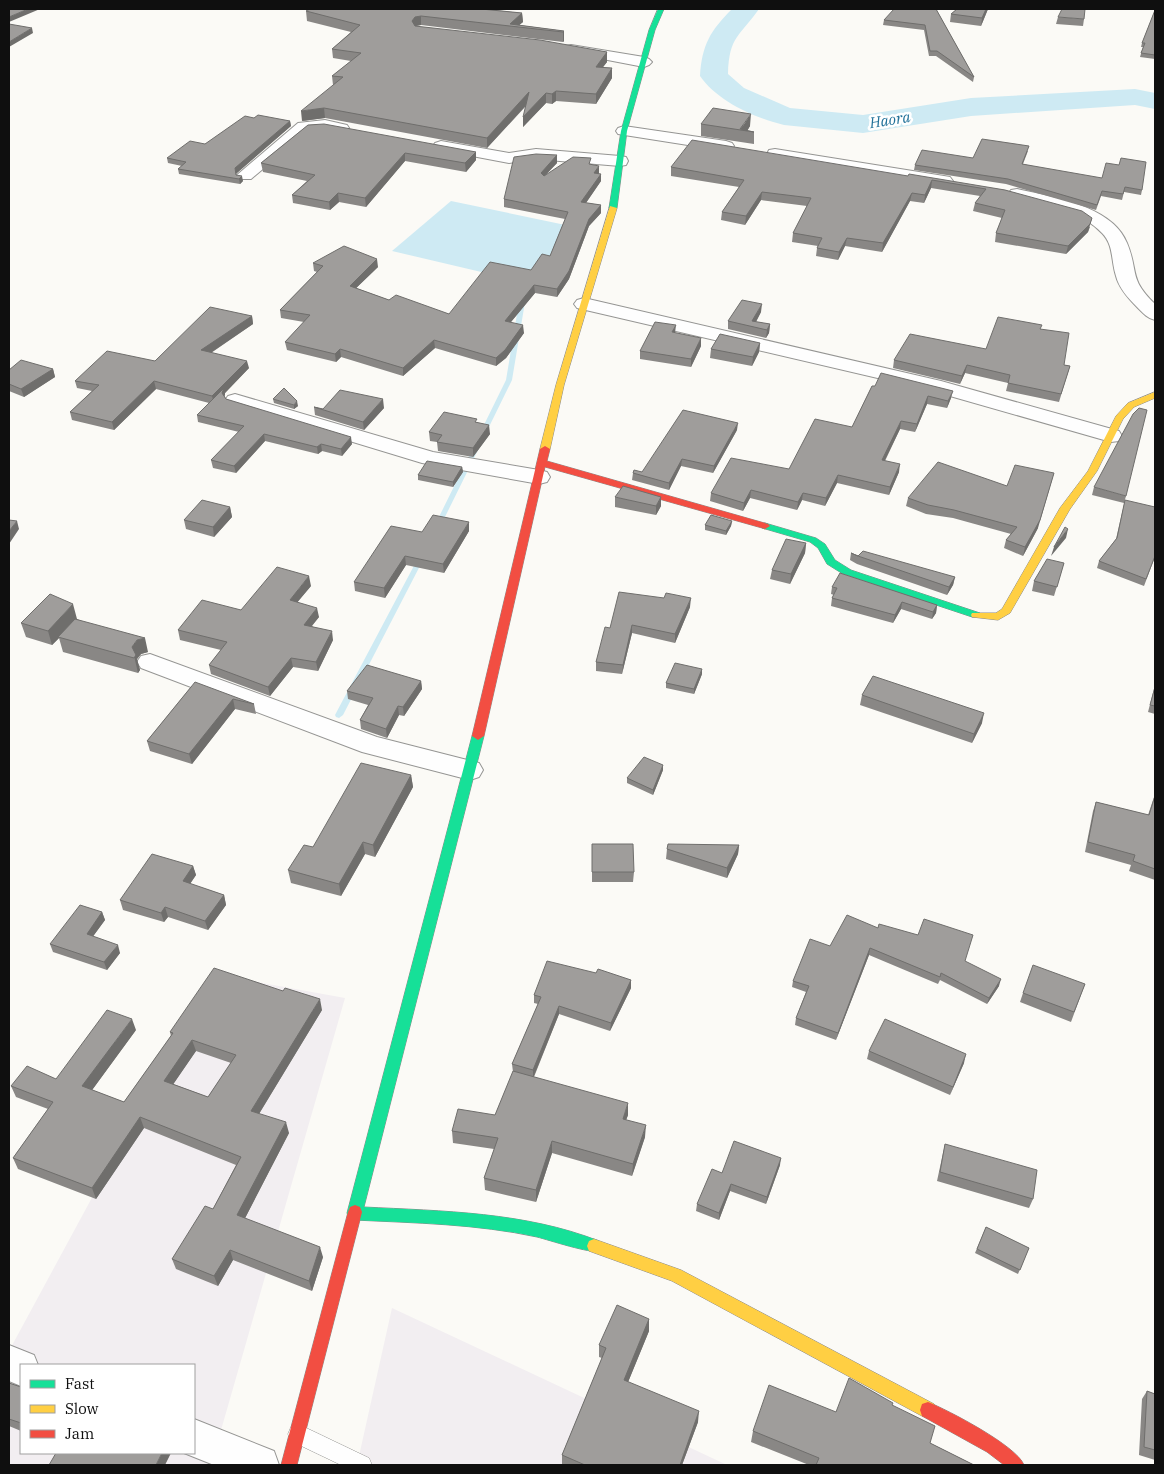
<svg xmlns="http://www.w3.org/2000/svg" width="1164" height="1474" viewBox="0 0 1164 1474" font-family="'IBM Plex Serif',serif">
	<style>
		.industrial { fill: #f2eef1; fill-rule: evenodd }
		.water { fill: #ceeaf3 }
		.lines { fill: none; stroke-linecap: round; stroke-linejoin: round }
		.stream { fill: #ceeaf3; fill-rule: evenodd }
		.river { fill: #ceeaf3; fill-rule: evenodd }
		.lane-casing { stroke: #959593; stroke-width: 1 }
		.street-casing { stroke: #959593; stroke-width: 2 }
		.fast-casing { stroke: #8c8b8a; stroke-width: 1 }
		.slow-casing { stroke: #8c8b8a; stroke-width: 1 }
		.jam-casing { stroke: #8c8b8a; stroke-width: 1 }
		.lane { fill: #fefefe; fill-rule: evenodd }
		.street { fill: #fefefe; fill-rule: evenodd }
		.fast { fill: #16e098; fill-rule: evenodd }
		.slow { fill: #ffcf43; fill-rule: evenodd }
		.jam { fill: #f24e42; fill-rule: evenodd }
		.wall { fill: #898785; fill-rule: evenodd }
		.shaded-wall { fill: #6f6e6c }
		.building { fill: #9f9d9b; stroke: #6f6e6c; fill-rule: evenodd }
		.labels { text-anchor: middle; stroke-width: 5; stroke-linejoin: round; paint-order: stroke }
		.far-water-label { font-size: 15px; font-style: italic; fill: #217199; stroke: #fff }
	</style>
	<rect width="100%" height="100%" fill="#fbfaf6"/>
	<path class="industrial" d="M213,974l132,24 -134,467h-202v-114zM21,1365h173v88h-173z
		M392,1308l335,157h-370z"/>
	<path class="water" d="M451,201l124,26 -21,62 -162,-38z"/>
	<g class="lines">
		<path class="stream" d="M522,300l3,2 -13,78 -26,53 -1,1h-4l-1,-1 26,-53 13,-78z
			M476,446l3,2 -38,77 -3,2 -2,-1 -1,-1 38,-77z
			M420,558l3,2 -80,155 -4,3 -3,-1 -1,-2 82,-155z"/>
		<path class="river" d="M732,9h27c-19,27 -30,27 -31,65l16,14 46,20 73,7 108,-17 164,-9 20,4v16l-20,-4 -164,11 -108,17 -79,-8c-29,-7 -67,-24 -84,-49 2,-31 10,-45 32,-67z"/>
		<g class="lane-casing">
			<path id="lane" d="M298,1424l71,34 3,7h-31l-50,-24 -3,-7 3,-7z"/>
		</g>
		<g class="street-casing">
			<path id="street" d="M571,45l73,12 5,2 3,3 -3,3 -5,2 -78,-15 -2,-3 2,-3z
				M325,120l22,5 2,3 -2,3 -6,2 -16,-3 -17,1 -57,48h-12l-2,-4 61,-52z
				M624,126l102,15 6,2 2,3 -2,3 -6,2 -108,-17 -2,-3 2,-3z
				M441,141l68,12 27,-4 84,7 6,1 2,4 -2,4 -6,1 -84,-7 -27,4 -74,-14 -2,-3 2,-3z
				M775,149l169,27 6,1 3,4 -3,4 -6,1 -175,-28 -2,-4 2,-4z
				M1017,189c34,8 95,16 110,54 12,29 1,35 28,61v16c-8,-2 -12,-7 -18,-13 -9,-9 -18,-19 -21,-31 -5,-15 -2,-31 -14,-43 -22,-24 -61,-28 -91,-35l-3,-4 3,-4z
				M584,298l357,83 178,50 3,5 -3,5 -8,1 -182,-52 -352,-82 -3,-4 3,-4z
				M235,394l198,58 106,18 8,2 3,5 -3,5 -8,2 -117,-21 -194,-59 -3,-4 3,-4z
				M150,654l227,83 102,26 4,7 -4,7 -9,3 -108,-28 -221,-84 -4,-6 4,-6z
				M9,1345l25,10 4,10h-17v21l-12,-5z
				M194,1419l80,32 5,14h-65l-30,-12h10z"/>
		</g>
		<g class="fast-casing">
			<path id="fast" d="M658,9h6l-9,21 -28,101 -10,77 -4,2 -4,-2 12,-77 28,-101z
				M765,523l51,15 9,6 10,16 16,10 129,43 1,2 -1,2h-8l-129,-43 -16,-10 -9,-16 -8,-6 -48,-14 -2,-2z
				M478,732l6,4 -120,471c79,4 161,5 235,34l2,5 -2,5c-8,3 -50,-11 -62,-14 -60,-13 -122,-14 -183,-17l-5,-2 -2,-5 125,-477z"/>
		</g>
		<g class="slow-casing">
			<path id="slow" d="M610,206l7,2 -53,177 -14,64 -2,2h-6l-2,-2 16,-64z
				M1155,392v6l-21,9 -11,12 -26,52 -27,38 -60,104 -12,7 -26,-3 -1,-2 1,-2h24l6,-4 58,-101 28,-37 28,-55 12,-13z
				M594,1239l87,31 253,134 2,6 -2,6 -6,2 -6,-2 -250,-135 -83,-30 -2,-5 2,-5z"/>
		</g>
		<g class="jam-casing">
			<path id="jam" d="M545,446l5,3 -3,12 221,63 2,2 -5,3 -3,-1 -217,-61 -61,269 -6,4 -6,-4 68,-287z
				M355,1205l5,2 2,5 -65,253h-16l67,-253 2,-5z
				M928,1402c20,8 89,44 96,63h-20l-17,-13 -65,-36 -2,-6 2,-6z"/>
		</g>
		<use href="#lane" class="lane"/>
		<use href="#street" class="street"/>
		<use href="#fast" class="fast"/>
		<use href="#slow" class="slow"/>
		<use href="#jam" class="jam"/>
	</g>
	<path class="wall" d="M487,9l35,4 1,9 -4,3 45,6v10l-1,1 -142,-17 -6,1 192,26v10l-4,5 9,11 -16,26 -40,-3 -4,3 -6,-1 -23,24 3,-21 -39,42 -162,-30 -23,3 31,-36 -1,-9 19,-15 -18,-3 -1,-9 19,-17 -44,-11 -1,-10z
		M936,9l38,68 -1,5 -37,-26h-7l-5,-26 -41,-5 1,-5z
		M957,9h31l-7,17 -31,-4 1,-8z
		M1155,10v49l-15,-2 3,-10h-2l1,-4z
		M1058,17l26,2 -1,7 -27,-2z
		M254,118l36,3 1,5 -55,47v2l7,6 -3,3 -61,-10 -1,-5 4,-3 -14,-3 -1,-5 38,-14z
		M701,124l49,2 -3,5 7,1v12l-53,-8z
		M308,125l168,27v8l-10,12 -61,-11 -39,46 -27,-5 -9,8 -37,-7 -1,-8 15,-14 -44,-9 -2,-9z
		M1028,151l-5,13 119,26 -1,5 -17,-3 -2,8 -21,-4 -5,14 -90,-26 -92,-14 1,-5z
		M557,155v8l-12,12 46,-11 8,9 2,8 -15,22 15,2v8l-12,13 -20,53 -12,18 -22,-4 -24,29 13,11 -18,25 -10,8 -61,-18 -32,28 -62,-19 -5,5 -49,-12 -2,-8 19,-20 -23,-4 -1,-8 37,-38 -3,-1 -1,-8 65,4 -22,21 33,12 60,14 82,-44 19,-14 15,-37 -61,-12v-8z
		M671,167l237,9 97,14 85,37 -2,5 -22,22 -71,-12 1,-9 6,-15 -29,-7 2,-8 5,-7 -49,-8 -7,15 -14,-2 -28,51 -37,-6 -7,14 -22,-4 1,-8 1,-2 -26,-4 1,-9 14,-27 -46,-6 -16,25 -24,-5 1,-8 17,-25 -68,-11z
		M761,312l-5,10 14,2 -1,9 -3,5 -38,-9v-8z
		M252,316l1,8 -42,29 38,15 -24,25 -1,3 2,3 126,45 -10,12 -20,-5 -4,3 -53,-13 -29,32 -23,-5 -2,-8 28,-28 -41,-10 -1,-7 12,-12 -53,-14 -42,41 -42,-10 -2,-8 22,-21 -15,-3 -2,-7 80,-20z
		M1041,329l23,36 6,1 -11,36 -53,-11 2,-8 -43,-10 -5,11 -67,-16 1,-8 92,-11z
		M675,333l26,13 -10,21 -51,-8v-8z
		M760,343l-1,9 -7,14 -42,-8 1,-9z
		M53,369l2,8 -31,20 -15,-6v-21z
		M872,386l79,12 -4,10 -20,-4 -12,28 -15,-3 -15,32 14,11 -10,23 -52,-12 -12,23 -23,-6 -5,10 -47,-12 -7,13 -33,-10 1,-8 78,-24 63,-42z
		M273,399l25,7 -4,3 -20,-6z
		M314,407l9,2 61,-1 -20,22 -49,-15z
		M477,422l13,12 -17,23 -35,-6 -1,-9 -7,-1 -1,-9z
		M737,430l-24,43 -32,-7 -12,24 -37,-10 1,-7 9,-1z
		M462,467l1,5 -10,15 -35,-7v-5z
		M1094,487l32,9 -2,7 -32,-8z
		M615,497l46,9 -5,9 -41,-8z
		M908,498l130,30 -15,28 -19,-8 2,-8 5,-6 -58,-16 -27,-4 -20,-8z
		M1125,500l30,57 -11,29 -47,-18 2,-7 17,-22z
		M230,507l2,10 -18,20 -28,-8 -2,-9z
		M732,521l-1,5 -5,9 -21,-5v-5z
		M469,531l-25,42 -38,-8 -21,33 -30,-7 -1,-9 68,-50z
		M806,543l-1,10 -15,31 -20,-5 2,-9z
		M851,553l7,3 97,21 -2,8 -6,10 -90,-31 -7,-4z
		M1064,563l-10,33 -22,-5 2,-10z
		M311,586l-14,16 22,15 -7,9 21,14 -15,31 -25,-4 -23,29 -59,-22 -2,-9 12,-15 -41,-10 -2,-10 63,-20z
		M832,587l105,18 -1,8 -4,6 -31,-10 -8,14 -62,-17 1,-8 2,-3 -3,-1z
		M664,598l26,9 -15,36 -43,-10 -10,41 -26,-3v-9l14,-34z
		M77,619l71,33 -7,2 -4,5 3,11 -2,3 -75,-21 -4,-14 -7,7 -26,-8 -5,-14z
		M702,674l-8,20 -28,-6v-5z
		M421,681l1,8 -18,27 -5,-1 -12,23 -26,-9 -1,-9 8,-15 -20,-6 -1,-8z
		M1155,685v29l-7,-2z
		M191,687l63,17 2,10 -21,-5 -43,55 -42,-13 -3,-10z
		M862,695l120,28 -10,20 -112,-38z
		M663,770l-10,25 -26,-12v-5z
		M411,775l2,12 -38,70 -10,-3 -24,42 -50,-13 -3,-13 25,-23z
		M1155,794v86l-26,-9 2,-6 -46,-13 8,-41 3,-9 52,13z
		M592,844l42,28 -1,10h-41z
		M739,845l-1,9 -11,24 -61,-19 1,-10z
		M193,866l3,9 -6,9 34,11 2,10 -18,25 -40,-13 -4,5 -41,-12 -3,-10z
		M102,912l3,8 -12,16 27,17 -13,17 -54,-18 -3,-8z
		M878,928l121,58 -12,18 -47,-24 -2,4 -69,-29 -33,85 -41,-15 1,-7 10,-26 -14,-5 1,-6 37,-35z
		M596,973l35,7v8l-21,43 -51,-17 -25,63 94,38 -2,5 19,17 -13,39 -80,-23 -16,49 -51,-12 -1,-12 10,-29 -41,-6 -1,-12 43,-16 18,-43 -1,-8 26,-60 -4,-1v-8z
		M1085,984l-14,38 -51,-20 3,-9z
		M322,1010l-63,104 30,19 -44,85 78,39 -11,34 -79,-31 -15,26 -42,-17 -4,-10 41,-50 23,-44 -92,-37 -48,71 -78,-30 -5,-11 35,-49 -32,-12 -5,-11 45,-7 80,-49 -44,60 32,12 47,-66 -1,-4zM196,1051l35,12 -23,34 -35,-13z
		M869,1051l95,12 -14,32 -83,-36z
		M945,1144l88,55 -4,9 -92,-27 6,-28z
		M780,1165l-14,39 -36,-13 -11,29 -23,-9 1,-7 25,-31z
		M986,1227l43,21 -11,26 -43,-21z
		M649,1319v12l-21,51 70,40 -16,43h-120v-10l40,-97 -3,-1v-12z
		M9,1383l12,4v44l-12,-5z
		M1147,1391l8,3v66l-16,-5 3,-56z
		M892,1405l38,38 44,22h-165l-58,-23 2,-11 83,-19z"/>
	<path class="shaded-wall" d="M28,9h12l-31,13v-5z
		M986,9h2l-7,17 1,-8z
		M522,13l1,9 -6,5 -7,-3z
		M421,16v9l-5,1 -4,4v-9l3,-4z
		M32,28l1,5 -24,14v-5z
		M564,31v10l-1,1v-10z
		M607,52v10l-11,14v-9z
		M612,68v10l-16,26v-10z
		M556,91v10l-4,3v-10z
		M529,92v10l-42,46v-10z
		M546,93v10l-23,24v-10z
		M324,108l1,10 -23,3 -1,-10z
		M751,114l-1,12 -3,5 -7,-1z
		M290,121l1,5 -55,48 -1,-6z
		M476,152v8l-10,12 -1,-9z
		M405,153v8l-39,46 -1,-9z
		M557,155v8l-16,17v-7z
		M599,166v7h-5z
		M601,174v7l-20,29v-8z
		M242,176l1,5 -3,3 -1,-5z
		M932,180l-1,8 -7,15 1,-8z
		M762,192l-1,8 -16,25 1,-9z
		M338,193l1,9 -9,8 -1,-8z
		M912,193l-2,8 -28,51 1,-9z
		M601,205v8l-12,13 -20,53 -12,18v-8l32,-70z
		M1092,218l-4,14 -22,22 2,-8z
		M847,238l-2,8 -7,14 1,-8z
		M377,259l1,8 -28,27v-8z
		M534,285l1,8 -30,36v-8z
		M762,304l-1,8 -8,15 -1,-6z
		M252,316l1,8 -50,34 -2,-8z
		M770,324l-1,9 -3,5 1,-8z
		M523,325l1,8 -18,25 -10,8v-8z
		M676,325l-1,8 -3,-1z
		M701,338v8l-10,21v-8z
		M434,340l1,8 -32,28v-8z
		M760,343l-1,9 -7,14 1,-9z
		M340,349l1,8 -5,5 -1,-8z
		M247,361l2,7 -24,25v2l-2,5 -9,4 -2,-8z
		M967,365l-2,8 -5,11 2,-8z
		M53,369l2,8 -31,20 -3,-8z
		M154,381l2,8 -42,41 -2,-8z
		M953,391l-2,7 -4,10 1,-7z
		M928,396l-1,8 -12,28 2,-8z
		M383,399l1,9 -20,22 -1,-8z
		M297,401l1,5 -4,3v-4z
		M901,421l-1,8 -19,39 1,-8z
		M738,423l-1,7 -24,43 1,-7z
		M489,425l1,9 -17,23v-9z
		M264,434l1,7 -29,32 -2,-7z
		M351,437l1,7 -10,12 -1,-7z
		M321,444l1,7 -4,3 -1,-7z
		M682,459l-1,7 -12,24v-7z
		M900,464l-1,8 -10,23 1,-8z
		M462,467l1,5 -10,15v-5z
		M1054,473l-16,55 -15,28 2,-9z
		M838,475l-1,8 -12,23 1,-8z
		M751,490l-1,8 -7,13 1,-8z
		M803,493l-1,7 -5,10 1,-8z
		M661,497v9l-5,9v-9z
		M230,507l2,10 -18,20 -1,-10z
		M17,521l2,8 -10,15v-13z
		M732,521l-1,5 -5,9v-4z
		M469,522v9l-25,42 -1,-9z
		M1068,529l-2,9 -15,18 3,-9z
		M806,543l-1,10 -15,31 1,-10z
		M405,556l1,9 -21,33 -1,-10z
		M309,576l2,10 -20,24 -1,-10z
		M955,577l-2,8 -6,10 2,-8z
		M691,598l-1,9 -15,36v-9z
		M902,602l-1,7 -8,14 2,-8z
		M73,604l4,15 -18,19 -1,-1 1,1 -7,7 -4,-14z
		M937,605l-1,8 -4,6 1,-7z
		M317,608l2,9 -14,17 -1,-9z
		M632,625v8l-10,41 1,-9z
		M332,631l1,9 -15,31 -2,-9z
		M145,638l3,14 -7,2 -4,5 3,11 -2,3 -6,-26 5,-7z
		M291,658l2,9 -23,29 -2,-9z
		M702,669v5l-8,20v-5z
		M421,681l1,8 -18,27 -1,-9z
		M233,699l2,10 -43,55 -3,-10z
		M398,706l1,9 -12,23 -1,-9z
		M984,713l-2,10 -10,20 2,-9z
		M663,765v5l-10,25v-5z
		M411,775l2,12 -38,70 -2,-12z
		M363,842l2,12 -24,42 -2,-12z
		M739,845l-1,9 -11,24v-10z
		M193,866l3,9 -11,16 -2,-10z
		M224,895l2,10 -18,25 -3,-9z
		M165,907l3,10 -4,5 -3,-9z
		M102,912l3,8 -16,22 -2,-8z
		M118,945l2,8 -13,17 -3,-8z
		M870,948l-1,7 -33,85 2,-7z
		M1001,979l-2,7 -12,18 2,-6z
		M631,980v8l-21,43 1,-8z
		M320,999l2,11 -68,112 -3,-11z
		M559,1006v8l-26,64v-8z
		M132,1019l4,11 -49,67 -5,-11z
		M192,1040l4,11 -28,41 -4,-11z
		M966,1054l-2,9 -14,32 3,-8z
		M628,1103v12l-6,16 1,-12z
		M140,1117l4,11 -48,71 -4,-11z
		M286,1122l3,11 -48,93 -4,-11z
		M646,1125l-1,12 -13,39 1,-12z
		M552,1141v12l-16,49v-12z
		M781,1158l-1,7 -14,39 1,-7z
		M731,1184l-1,7 -11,29v-7z
		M320,1247l3,10 -11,34 -3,-10z
		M230,1250l3,10 -15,26 -4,-10z
		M649,1319v12l-25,61v-12z
		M699,1411l-1,11 -16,43h-2z
		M162,1453h9l-6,12h-9z"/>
	<path class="building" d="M9,9h19l-19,8z
		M310,9h171l41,4 -12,11 54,7 -1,1 -142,-16 -6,1 -3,4 3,5 125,14 67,12 -11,15 16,1 -16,26 -40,-3 -4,3 -6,-1 -23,24 6,-25 -42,46 -163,-30 -23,3 42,-34 -11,-1 29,-23 -29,-4 28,-24 -54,-14z
		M894,9h42l38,68 -37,-26h-7l-5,-26 -41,-5z
		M957,9h29l-4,9 -31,-4z
		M1062,9h23l-1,10 -26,-2z
		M1155,10v45l-14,-2 4,-10h-3z
		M9,24l23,4 -23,14z
		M713,108l38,6 -11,15 14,3 -53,-8z
		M258,115l32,6 -55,47 1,7 6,1 -3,3 -61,-10 8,-7 -19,-4 23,-17 15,3 40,-28 9,2z
		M324,124l152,28 -11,11 -60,-10 -40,45 -27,-5 -9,9 -37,-7 23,-20 -54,-12 47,-38z
		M982,139l47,7 -7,18 80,14 4,-15 13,2 2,-7 25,4 -4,28 -17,-3 -2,7 -21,-3 -5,14 -89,-26 -93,-14 7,-15 51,8z
		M692,140l216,36 1,-2 96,16 77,21 10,7 -2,6 -22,22 -72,-13 9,-23 -30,-7 11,-14 -54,-9 -7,15 -13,-2 -29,50 -36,-5 -8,14 -22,-4 5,-10 -29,-5 18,-35 -49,-6 -16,24 -24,-4 22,-32 -73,-13z
		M536,154l21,1 -16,18 3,3 29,-19 18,1 -2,6 10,2 -5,7 7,1 -20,28 20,3 -12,14 -20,52 -12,18 -23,-4 -29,36 18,4 -18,25 -9,8 -62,-18 -31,28 -63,-19 -5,5 -50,-12 25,-27 -30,-5 43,-44 -10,-3 31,-17 33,13 -27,27 39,14 7,-5 53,19 41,-52 41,8 11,-16 8,2 18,-44 -64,-13 10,-42z
		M742,300l20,4 -10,17 18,3 -3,6 -39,-9z
		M210,307l42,9 -51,34 46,11 -35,35 -58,-15 -42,41 -42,-10 29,-27 -24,-4 32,-30 48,10z
		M998,317l44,8 -2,4 29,4 -5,32 6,1 -9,28 -53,-11 2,-8 -43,-10 -5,11 -68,-16 16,-26 76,15z
		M655,322l21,3 -4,7 29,6 -10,21 -51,-8z
		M720,334l40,9 -7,14 -42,-8z
		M21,360l32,9 -32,20 -12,-5v-14z
		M881,373l72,18 -5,10 -20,-5 -11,28 -16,-3 -19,39 18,4 -10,23 -52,-12 -12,23 -23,-5 -5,9 -47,-12 -7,13 -33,-10 20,-35 58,11 26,-50 37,8 20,-41h3z
		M224,388l-2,5 4,6 125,38 -10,12 -20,-5 -4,3 -53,-13 -30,32 -23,-6 33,-34 -47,-11z
		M284,388l13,13 -3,4 -21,-6z
		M340,390l43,9 -20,23 -49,-15 9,2z
		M1139,408l8,2 -21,86 -32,-9 39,-73z
		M683,410l55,13 -24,43 -32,-7 -13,24 -36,-10 1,-3 8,2z
		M444,412l33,7 -2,3 14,3 -16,23 -36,-6 5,-7 -13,-3z
		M427,461l35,6 -9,15 -35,-7z
		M938,462l69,24 8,-21 39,8 -14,47 -15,27 -19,-7 11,-13 -63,-17 -26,-5 -20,-7z
		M623,486l38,11 -5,9 -41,-9z
		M202,500l28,7 -17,20 -29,-7z
		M1125,500l30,7v49l-9,23 -47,-18 18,-23z
		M433,515l36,7 -26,42 -38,-8 -21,32 -30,-6 37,-56 31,6z
		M711,515l21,6 -6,10 -21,-6z
		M9,520l8,1 -8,10z
		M1065,527l3,2 -14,18z
		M786,539l20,4 -15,31 -19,-4z
		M863,551l92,26 -6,10 -91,-31 -7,-3 7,3z
		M1047,559l17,4 -7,24 -23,-6z
		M277,567l32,9 -19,24 27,8 -13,17 28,6 -16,31 -25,-4 -23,29 -59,-22 18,-23 -49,-12 24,-30 39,10z
		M840,573l97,32 -4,7 -31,-10 -7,13 -63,-17 5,-10 -5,-1z
		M619,592l45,6 2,-5 25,5 -16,36 -43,-9 -9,40 -27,-3 9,-35 5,1z
		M50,594l23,10 -25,27 -27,-8z
		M75,619l70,19 -8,2 -5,7 4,8 -2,3 -76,-21z
		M675,663l27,6 -8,20 -28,-6z
		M367,665l54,16 -18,26 -5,-1 -12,23 -26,-9 13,-22 -26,-7z
		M873,676l111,37 -10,21 -112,-39z
		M195,682l59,22 -21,-5 -44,55 -42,-13 44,-54z
		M1155,687v19l-5,-1z
		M644,757l19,8 -10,25 -26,-12z
		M361,763l50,12 -38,70 -10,-3 -24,42 -51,-14 16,-25 9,2z
		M1155,796v73l-22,-8 2,-6 -47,-13 8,-40 53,13z
		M592,844h41l1,28h-42z
		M668,844l71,1 -12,23 -60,-19z
		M152,854l41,12 -10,15 41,14 -19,26 -40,-14 -4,6 -41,-13z
		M80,905l22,7 -15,22 31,11 -14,17 -54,-18z
		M847,915l31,13 1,-4 39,11 6,-16 49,16 -8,26 36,18 -12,19 -48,-25 -1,4 -70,-29 -32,85 -42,-15 13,-32 -16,-5 17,-42 20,7z
		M547,961l49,12 2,-4 33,11 -20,43 -52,-17 -26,64 -21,-6 29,-67 -7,-2z
		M1033,965l52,19 -11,28 -51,-19z
		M214,968l69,23 2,-3 35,11 -69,112 35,11 -49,93 83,32 -11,34 -79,-31 -16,26 -42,-17 33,-53 8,3 28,-52 -101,-40 -48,71 -79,-30 40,-56 -42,-16 16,-20 29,13 51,-69 25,9 -50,67 42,16 49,-69 -3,-1zM192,1040l44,15 -28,42 -44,-16z
		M885,1019l81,35 -13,33 -84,-36z
		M513,1071l115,32 -5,16 23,6 -13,39 -81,-23 -16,49 -52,-12 14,-40 -46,-7 6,-22 37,6z
		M734,1141l47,17 -14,39 -36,-13 -12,29 -22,-9 15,-35 10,4z
		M945,1144l92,26 -4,29 -93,-27z
		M986,1227l43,21 -9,22 -43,-21z
		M617,1305l32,14 -25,61 75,31 -19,54h-95l-23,-10 44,-107 -7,-3z
		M849,1378l44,25 -1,2 43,21 -5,17 44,22h-158l3,-7 -66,-27 16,-46 67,27z
		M9,1383l12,4v36l-12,-4z
		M1147,1391l8,3v56l-11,-3z
		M56,1453h106l-6,12h-107z"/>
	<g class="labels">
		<g class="far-water-label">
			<text transform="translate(890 120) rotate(-9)" y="5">Haora</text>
		</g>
	</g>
	<rect width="1164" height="1474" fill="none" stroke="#0f0f0f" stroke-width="20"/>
	<rect x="20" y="1364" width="175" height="90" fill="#ffffff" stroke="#9f9f9f"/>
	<rect x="30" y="1380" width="25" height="8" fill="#16e098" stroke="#9f9f9f"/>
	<text x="65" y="1389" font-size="15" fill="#0f0f0f">Fast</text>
	<rect x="30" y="1405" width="25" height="8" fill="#ffcf43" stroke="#9f9f9f"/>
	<text x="65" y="1414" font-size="15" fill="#0f0f0f">Slow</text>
	<rect x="30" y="1430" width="25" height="8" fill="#f24e42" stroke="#9f9f9f"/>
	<text x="65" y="1439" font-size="15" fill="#0f0f0f">Jam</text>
</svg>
